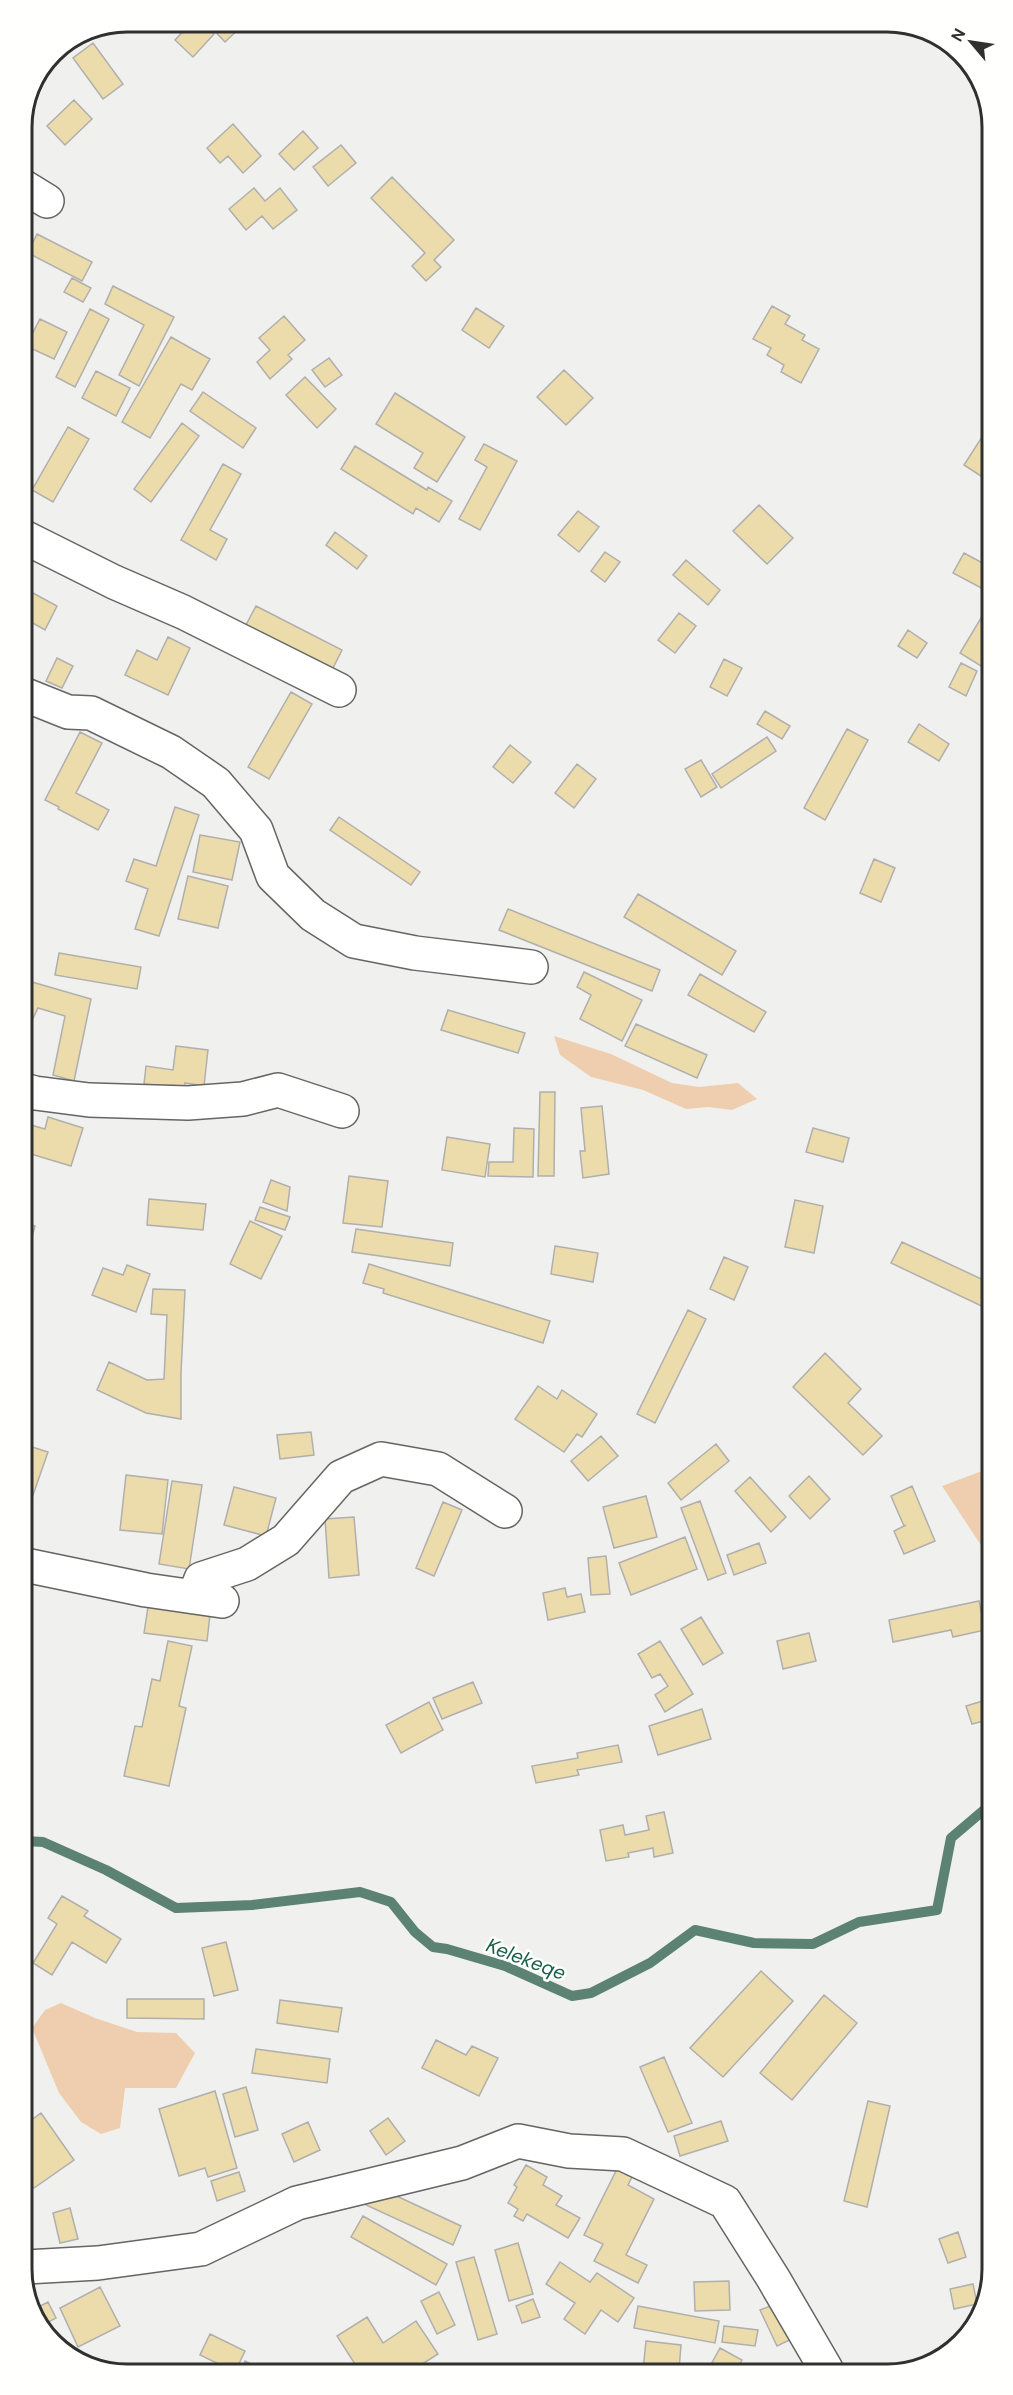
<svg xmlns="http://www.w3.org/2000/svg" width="1013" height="2395" viewBox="0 0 1013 2395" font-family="'DM Sans',sans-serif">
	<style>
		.green { fill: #efceaf }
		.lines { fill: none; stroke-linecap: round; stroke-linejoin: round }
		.stream { stroke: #5b8273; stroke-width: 10 }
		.building { fill: #ecdbab; stroke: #b0afad; stroke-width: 1.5 }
		.street-casing { stroke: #656663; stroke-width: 36 }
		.street { stroke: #fff; stroke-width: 33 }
		.labels { text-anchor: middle; stroke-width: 5; stroke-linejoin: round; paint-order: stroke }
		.water-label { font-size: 20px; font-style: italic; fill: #195f4a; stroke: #fffffe }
		.rim { fill: none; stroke: #30302f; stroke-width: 3 }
	</style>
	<rect width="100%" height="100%" fill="#f0f1ee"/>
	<path class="green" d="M554,1036l57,18 61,29 27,4 39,-4 19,16 -25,11 -24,-3 -22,2 -43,-19 -52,-13 -31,-22z
		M990,1468v91l-48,-73z
		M61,2003l34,15 42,14 39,1 19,20 -19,35h-51l-5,40 -19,6 -20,-12 -22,-29 -27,-65 13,-18z"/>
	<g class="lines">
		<path class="stream" d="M25,1841l18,1 63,28 70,38 76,-3 108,-13 31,10 24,30 18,15 14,2 58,17 67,30 19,-3 59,-30 45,-33 59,13 59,1 46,-22 78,-12 14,-72 40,-34"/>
	</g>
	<path class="building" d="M193,21h8l13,13 -21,23 -18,-17z
		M205,21h41v1l-21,20z
		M93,43l30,41 -20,15 -30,-41z
		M74,100l18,19 -27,26 -18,-19z
		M233,124l28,32 -18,17 -15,-17 -8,7 -13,-15z
		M303,131l15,17 -24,22 -15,-16z
		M341,145l15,18 -28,23 -15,-19z
		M392,177l62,63 -20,20 7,7 -15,14 -14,-15 13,-13 -54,-55z
		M254,188l11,13 15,-13 17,22 -24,19 -11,-13 -16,14 -17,-21z
		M37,234l55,28 -10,19 -54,-28z
		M72,278l19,10 -8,14 -19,-10z
		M113,286l61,31 -35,69 -20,-11 25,-50 -39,-21z
		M772,306l18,10 -5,8 20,11 -3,5 17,9 -18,34 -20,-11 3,-7 -17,-10 4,-7 -18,-9z
		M476,308l28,18 -15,22 -27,-18z
		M90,309l19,10 -34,68 -19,-10z
		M284,316l21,24 -17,15 4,4 -22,20 -13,-17 13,-12 -11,-12z
		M40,319l27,13 -13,27 -28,-13z
		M171,337l39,22 -18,31 -11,-6 -31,54 -28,-16z
		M329,358l13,17 -17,12 -13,-17z
		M564,370l29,28 -27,27 -29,-28z
		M96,371l34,17 -14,28 -34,-18z
		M305,377l31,32 -19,19 -31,-33z
		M203,392l53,36 -13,20 -53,-37z
		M395,393l70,44 -28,45 -23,-14 9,-15 -47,-29z
		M182,423l17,13 -48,66 -17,-13z
		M68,427l21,12 -36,63 -21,-12z
		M987,429v51l-23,-15z
		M484,444l33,17 -37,69 -21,-11 28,-52 -12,-7z
		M355,446l72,44 1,-3 24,14 -13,21 -23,-14 -3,6 -72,-45z
		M223,464l18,10 -31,56 17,9 -11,21 -35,-20z
		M759,505l34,33 -26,26 -34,-33z
		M578,511l21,16 -20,25 -21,-17z
		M335,532l32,24 -10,13 -31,-24z
		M605,552l15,10 -15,20 -14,-11z
		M964,553l24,13 -1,25 -34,-18z
		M686,560l34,30 -12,15 -35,-30z
		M22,587l35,19 -12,24 -23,-13z
		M256,606l86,44 -9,18 -87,-43z
		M679,613l17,13 -21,27 -17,-13z
		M981,618l7,4v32l-7,12 -21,-13z
		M908,630l19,13 -10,15 -19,-12z
		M168,637l22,11 -22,47 -43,-20 12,-25 20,10z
		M57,658l16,8 -11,22 -16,-7z
		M724,659l18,9 -15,28 -17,-9z
		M961,663l16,8 -11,25 -17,-9z
		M291,692l21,12 -43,75 -21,-12z
		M765,711l25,15 -8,13 -25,-15z
		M919,724l30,20 -10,17 -31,-19z
		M847,729l21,11 -43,80 -21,-12z
		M80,732l22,11 -26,50 33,17 -11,20 -40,-21 1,-2 -14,-7z
		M767,737l9,14 -55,37 -9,-14z
		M510,745l21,17 -18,21 -20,-16z
		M701,760l16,27 -16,10 -16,-28z
		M577,764l19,15 -22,29 -19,-15z
		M175,807l24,8 -40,121 -24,-7 13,-40 -22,-8 8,-22 22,7z
		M339,817l81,55 -9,13 -81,-55z
		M200,835l40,7 -8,38 -39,-8z
		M874,859l21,9 -14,34 -21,-9z
		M188,876l40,10 -10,42 -40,-9z
		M638,894l98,57 -14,24 -98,-58z
		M508,909l152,61 -8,21 -153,-61z
		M59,953l82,14 -4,22 -82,-14z
		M584,972l58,28 -20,41 -42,-22 11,-24 -14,-8z
		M700,974l66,38 -12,20 -66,-37z
		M32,982l59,17 -17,82 -21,-6 12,-59 -27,-8 -15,31v-41z
		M448,1010l77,23 -7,20 -77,-23z
		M636,1024l71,31 -10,23 -72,-32z
		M176,1046l32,4 -4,36 -19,-3v6l-41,-5 2,-18 27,4z
		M540,1092h15l-1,84h-16z
		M602,1106l7,68 -26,4 -3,-27h5l-4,-43z
		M48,1117l35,11 -12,38 -47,-14v-29l21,6z
		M514,1128l20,1 -1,48 -45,-1 1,-14h24z
		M813,1128l36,10 -6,24 -37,-10z
		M447,1137l43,7 -5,33 -43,-7z
		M349,1176l39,5 -6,46 -39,-4z
		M271,1180l19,7 -3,24 -24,-9z
		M149,1199l57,5 -3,26 -56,-5z
		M795,1200l28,6 -9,47 -29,-6z
		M260,1207l30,10 -5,13 -30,-10z
		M250,1221l32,15 -21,43 -31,-15z
		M24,1223l11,3 -11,41z
		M356,1229l97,14 -3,23 -98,-14z
		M902,1242l88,41v27l-99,-47z
		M555,1246l43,7 -5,29 -42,-8z
		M724,1257l24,10 -14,33 -24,-11z
		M369,1264l181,57 -7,22 -160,-50 1,-4 -21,-6z
		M127,1265l23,9 -14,38 -44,-17 11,-27 20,7z
		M153,1289l32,1 -4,83v46l-35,-6 -49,-23 12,-28 38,18 17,-1 3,-64 -16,-1z
		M688,1310l18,9 -51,104 -18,-9z
		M825,1353l36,36 -13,14 34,33 -19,19 -70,-68z
		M538,1386l19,13 5,-9 35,24 -15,23 -5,-3 -13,18 -49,-33z
		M311,1432l3,23 -34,4 -3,-24z
		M601,1436l17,20 -30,25 -17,-20z
		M716,1444l13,17 -48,39 -13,-17z
		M29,1446l19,6 -23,66 -1,-59z
		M126,1475l42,5 -6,54 -42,-4z
		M809,1476l21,23 -20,20 -21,-23z
		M750,1477l36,40 -15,15 -36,-41z
		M172,1481l30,4 -13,84 -30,-5z
		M912,1486l23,55 -31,13 -10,-23 12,-6 -2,1 -13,-30z
		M234,1487l42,11 -10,38 -42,-11z
		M646,1496l11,41 -43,11 -11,-41z
		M700,1501l26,72 -18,7 -27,-72z
		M443,1502l19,8 -28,66 -18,-8z
		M354,1517l5,58 -30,3 -4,-59z
		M685,1537l12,32 -66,26 -12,-32z
		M759,1543l7,20 -32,12 -7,-20z
		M606,1556l4,38 -19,1 -3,-37z
		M565,1588l2,9 14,-3 4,18 -37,8 -5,-27z
		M979,1601l6,29 -32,7 -2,-7 -58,12 -4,-22z
		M148,1607l62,8 -3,26 -63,-8z
		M701,1617l22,36 -20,12 -22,-36z
		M809,1633l7,28 -33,8 -6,-28z
		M168,1641l24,5 -13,60 7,2 -17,78 -45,-10 11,-50 7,1 10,-48 8,2z
		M660,1641l33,53 -28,18 -10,-17 13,-9 -8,-12 -8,4 -14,-24z
		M473,1682l9,21 -40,16 -9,-21z
		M986,1700l5,19 -19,5 -6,-18z
		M429,1702l14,28 -42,23 -15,-28z
		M702,1709l9,30 -53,16 -9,-29z
		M618,1745l4,17 -45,8 2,5 -43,8 -4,-17 46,-8 -1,-5z
		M664,1812l9,41 -19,4 -1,-9 -25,5 1,4 -23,4 -6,-31 23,-5 2,10 24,-5 -3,-14z
		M62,1896l26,15 -4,5 37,23 -15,24 -34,-21 -20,33 -19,-12 24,-39 -9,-6z
		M226,1942l12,48 -24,6 -12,-48z
		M761,1971l32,30 -70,76 -33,-29z
		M824,1995l33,28 -65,77 -32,-27z
		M127,1999h77v20l-77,-1z
		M280,2000l62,8 -4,24 -61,-9z
		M436,2040l30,15 6,-9 26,12 -19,38 -57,-28z
		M256,2049l74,10 -3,24 -75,-10z
		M664,2057l28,66 -24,9 -28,-65z
		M246,2087l12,43 -23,7 -12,-43z
		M215,2091l22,77 -29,9 -3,-9 -26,8 -20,-67z
		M868,2101l22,5 -23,101 -23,-6z
		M41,2113l33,47 -40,28 -8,-11v-53z
		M388,2118l17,23 -19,14 -16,-24z
		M721,2121l7,20 -48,15 -6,-20z
		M308,2122l12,28 -26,12 -12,-28z
		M620,2163l15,8 -7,14 26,14 -28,56 21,10 -9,18 -44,-22 9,-17 -19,-9z
		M526,2165l21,12 -4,8 19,11 -6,9 24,13 -12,20 -41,-24 -4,7 -9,-5 4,-7 -10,-6 9,-16 -3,-2z
		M239,2172l6,19 -28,10 -6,-20z
		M375,2186l86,40 -8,19 -87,-40z
		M70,2208l8,31 -18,4 -7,-30z
		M363,2216l84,48 -11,21 -85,-48z
		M958,2232l8,25 -18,6 -9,-24z
		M518,2243l15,51 -24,7 -14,-51z
		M474,2257l23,77 -19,6 -22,-78z
		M560,2262l30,20 7,-9 37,25 -16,24 -17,-12 -16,24 -21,-15 11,-16 -29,-19z
		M729,2281l1,29 -35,1 -1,-29z
		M973,2284l4,20 -23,5 -4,-20z
		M100,2287l20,39 -42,21 -18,-39z
		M439,2292l16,33 -18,9 -16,-33z
		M533,2299l7,18 -18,6 -6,-17z
		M48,2302l8,16 -13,7 -11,-15z
		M778,2303l16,35 -17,8 -17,-36z
		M638,2306l81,15 -4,22 -81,-15z
		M367,2317l16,26 33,-22 22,33 -28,18h-50l-23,-36z
		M724,2326l34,4 -3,16 -33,-4z
		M210,2334l35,17 -10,21 -35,-17z
		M646,2341l35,4 -2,25h-36z
		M720,2348l22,12 -5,10h-29z
		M245,2361l23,11v1h-28z"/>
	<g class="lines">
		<g class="street-casing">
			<path id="street" d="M21,185l26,16
				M22,536l92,46 69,30 156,78
				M23,694l45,18 23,1 80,39 45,31 40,47 17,46 40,39 41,26 61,12 116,14
				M24,1090l11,3 54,7 99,3 55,-4 35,-9 64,21
				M25,1565l121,25 76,11
				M194,1597l7,-18 46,-15 39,-24 55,-63 40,-18 57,10 67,42
				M26,2267l72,-4 103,-14 96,-46 165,-40 56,-22 51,10 54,3 102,48 48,76 53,91"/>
		</g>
		<use href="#street" class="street"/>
	</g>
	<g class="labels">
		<g class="water-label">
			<text transform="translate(526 1959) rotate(21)" y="7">Kelekeqe</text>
		</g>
	</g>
	<path d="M0 0H1013V2395H0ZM127 32H887A95 95 0 0 1 982 127V2269A95 95 0 0 1 887 2364H127A95 95 0 0 1 32 2269V127A95 95 0 0 1 127 32Z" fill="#fffffe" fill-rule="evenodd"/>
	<path class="rim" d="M127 32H887A95 95 0 0 1 982 127V2269A95 95 0 0 1 887 2364H127A95 95 0 0 1 32 2269V127A95 95 0 0 1 127 32Z"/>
	<g transform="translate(971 42) rotate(299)" stroke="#fffffe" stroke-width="4.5" paint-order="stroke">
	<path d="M0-4.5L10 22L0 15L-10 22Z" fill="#30302f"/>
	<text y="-9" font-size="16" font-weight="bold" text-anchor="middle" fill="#30302f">N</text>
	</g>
</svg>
